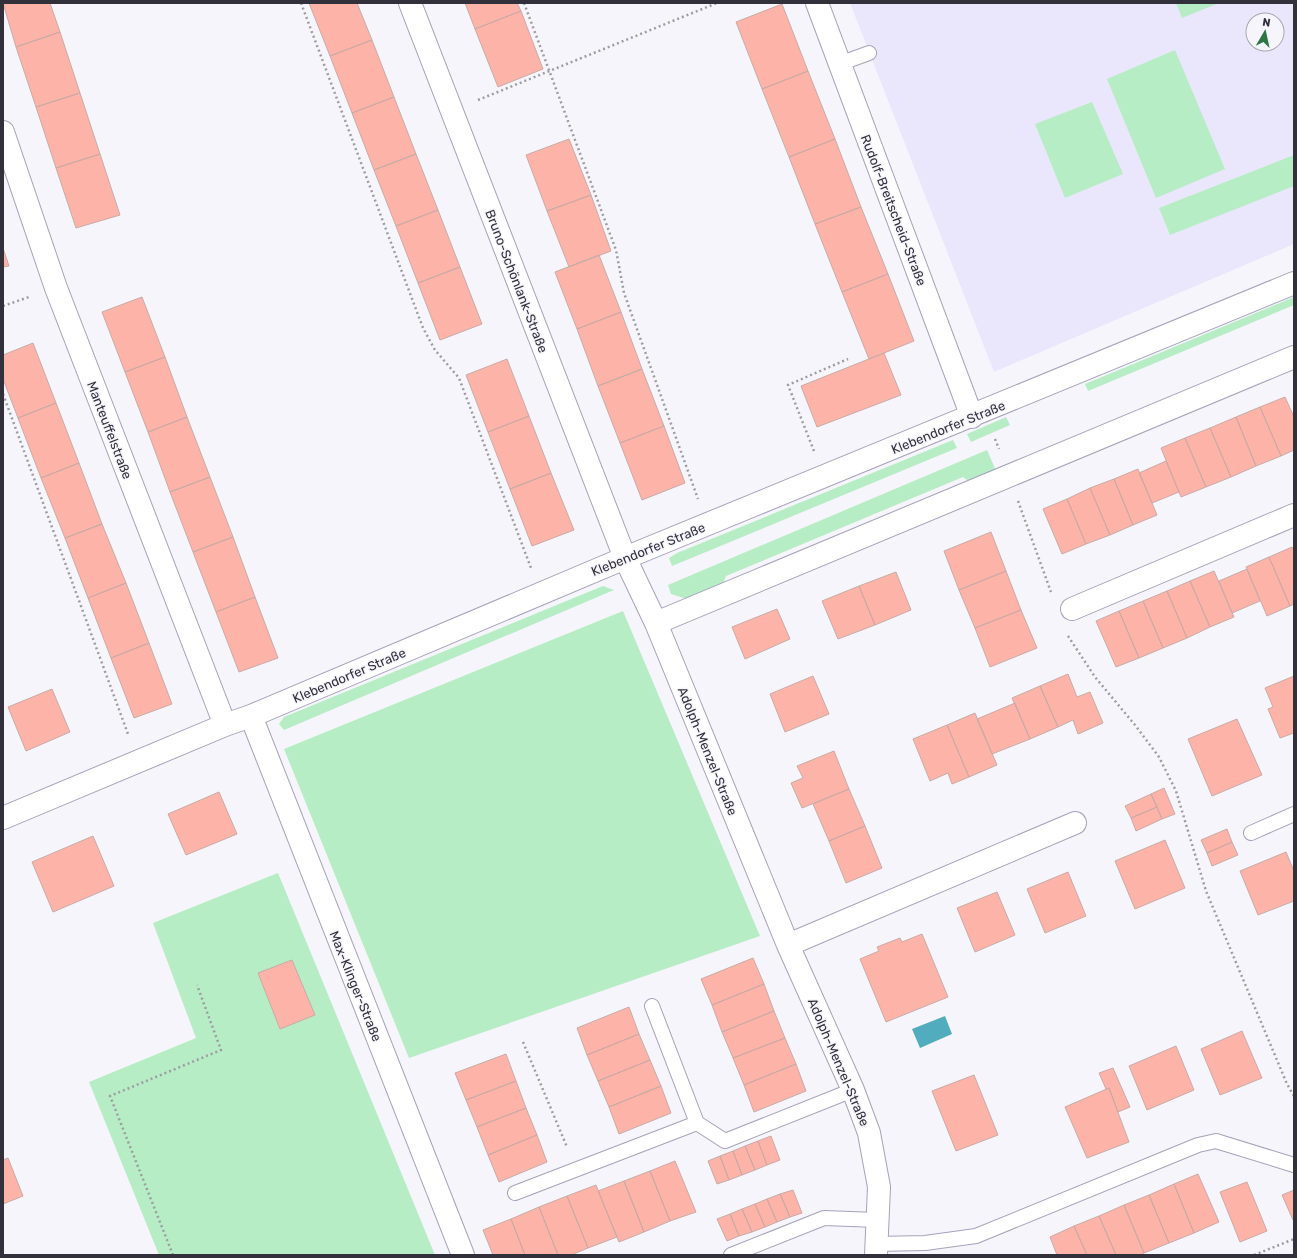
<svg xmlns="http://www.w3.org/2000/svg" width="1297" height="1258" viewBox="0 0 1297 1258" font-family="Rubik,sans-serif">
	<style>
		.built { fill: #eae7fc; fill-rule: evenodd }
		.green { fill: #b6edc4 }
		.water { fill: #51acbe }
		.building { fill: #feb3a8; stroke: #c9aaa6 }
		.lines { fill: none; stroke-linecap: round; stroke-linejoin: round }
		.lane-casing { stroke: #a5a2bb; stroke-width: 16 }
		.street-casing { stroke: #a5a2bb; stroke-width: 24 }
		.path { stroke: #9d9ca3; stroke-width: 2.5; stroke-dasharray: 2 3; stroke-linecap: butt }
		.lane { stroke: #fff; stroke-width: 14 }
		.street { stroke: #fff; stroke-width: 22 }
		.labels { text-anchor: middle; stroke-width: 3; stroke-linejoin: round; paint-order: stroke }
		.street-label { font-size: 13px; fill: #32313b; stroke: #f6f5fb }
	</style>
	<rect width="100%" height="100%" fill="#f6f5fb"/>
	<path class="built" d="M850,3h444v241l-300,128zM1253,20h24v24h-24z"/>
	<path class="green" d="M1176,3h43l-37,15z
		M1175,50l50,119 -69,29 -49,-119z
		M1092,102l31,72 -58,24 -30,-74z
		M1294,155v31l-124,49 -11,-27z
		M1294,297v8l-206,86 -3,-7z
		M1006,417l4,8 -39,17 -4,-8z
		M953,440l4,8 -285,118 -3,-8 8,-5z
		M987,450l10,23 -25,11 -9,-7 -237,99 -4,11 -32,13 -19,-6 -3,-9z
		M603,586l11,4 -330,140 -5,-6 5,-7z
		M623,611l137,325 -351,122 -125,-309z
		M278,873l157,382h-276l-70,-173 107,-44 -43,-115z"/>
	<path class="water" d="M945,1016l7,18 -32,14 -8,-19z"/>
	<path class="building" d="M3,3h47l10,29 -44,15z
		M309,3h48l15,37 -42,16z
		M465,3h52l4,8 -46,18z
		M782,4l26,67 -46,18 -26,-67z
		M521,11l22,58 -45,18 -23,-58z
		M60,32l20,61 -44,14 -20,-60z
		M372,40l22,57 -42,16 -22,-57z
		M808,71l27,68 -46,18 -27,-68z
		M80,93l20,61 -44,14 -20,-61z
		M394,97l22,57 -42,16 -22,-57z
		M569,139l22,56 -44,16 -21,-56z
		M835,139l26,68 -46,17 -26,-67z
		M100,154l20,61 -44,13 -20,-60z
		M416,154l22,56 -42,16 -22,-56z
		M591,195l20,56 -42,16 -22,-56z
		M861,207l27,67 -46,18 -27,-68z
		M438,210l22,57 -42,16 -22,-57z
		M3,248l6,18 -6,1z
		M599,255l22,57 -44,17 -22,-57z
		M460,267l22,57 -42,16 -22,-57z
		M888,274l26,67 -45,18 -27,-67z
		M142,297l23,60 -40,15 -23,-60z
		M621,312l21,57 -44,17 -21,-57z
		M33,343l23,60 -38,15 -15,-39v-24z
		M884,353l17,42 -84,32 -16,-41z
		M165,357l22,60 -39,15 -23,-60z
		M507,359l22,57 -41,16 -22,-57z
		M642,369l22,57 -44,17 -22,-57z
		M1285,397l9,20v33l-13,6 -21,-49z
		M56,403l23,60 -38,15 -23,-60z
		M1260,407l21,49 -25,10 -20,-49z
		M529,416l22,57 -41,16 -22,-57z
		M187,417l23,60 -40,15 -22,-60z
		M1236,417l20,49 -25,11 -21,-49z
		M664,426l21,57 -43,17 -22,-57z
		M1210,428l21,49 -25,10 -21,-49z
		M1185,438l21,49 -25,10 -20,-49z
		M1166,461l13,31 -27,11 -13,-30z
		M79,463l23,61 -37,14 -24,-60z
		M1138,469l19,46 -24,10 -19,-46z
		M551,473l23,57 -42,16 -22,-57z
		M210,477l23,60 -40,15 -23,-60z
		M1114,479l19,46 -23,10 -20,-47z
		M1090,488l20,47 -24,9 -19,-45z
		M1067,499l19,45 -24,10 -19,-45z
		M102,524l24,59 -38,15 -23,-60z
		M991,532l15,39 -47,19 -15,-39z
		M233,537l22,60 -39,15 -23,-60z
		M1292,547l2,4v53l-4,2 -21,-49z
		M1269,557l21,49 -23,10 -21,-49z
		M1247,569l13,32 -28,12 -13,-32z
		M1006,571l15,39 -46,18 -16,-38z
		M1214,571l20,46 -24,10 -20,-46z
		M896,572l15,38 -36,15 -16,-39z
		M1190,581l20,46 -23,11 -20,-47z
		M126,583l23,60 -38,15 -23,-60z
		M859,586l16,39 -37,14 -16,-38z
		M1167,591l20,47 -24,10 -20,-47z
		M255,597l23,61 -39,14 -23,-60z
		M1143,601l20,47 -24,10 -20,-47z
		M777,609l13,30 -45,20 -13,-32z
		M1021,610l16,38 -47,19 -15,-39z
		M1119,611l20,47 -23,9 -20,-46z
		M149,643l23,61 -38,14 -23,-60z
		M1068,674l9,23 13,-5 13,31 -25,11 -5,-14 -15,7 -18,-41z
		M813,676l16,38 -44,18 -15,-38z
		M1294,676v57l-14,5 -12,-29 5,-2 -8,-19z
		M1040,686l18,41 -28,12 -18,-41z
		M52,689l18,43 -44,19 -18,-44z
		M1015,703l15,36 -38,15 -15,-35z
		M975,713l22,52 -28,12 -22,-52z
		M1237,719l25,56 -50,21 -24,-57z
		M947,725l22,52 -17,7 -4,-11 -18,8 -17,-42z
		M834,751l15,38 -47,19 -11,-25 12,-5 -6,-12z
		M1164,788l11,26 -13,5 -11,-25z
		M849,789l16,37 -36,15 -16,-37z
		M219,792l18,42 -51,21 -18,-41z
		M1151,794l6,13 -26,11 -6,-12z
		M1157,807l5,12 -26,12 -5,-13z
		M865,826l17,42 -36,15 -17,-42z
		M1227,829l5,13 -25,11 -6,-13z
		M93,836l21,50 -61,26 -21,-50z
		M1165,840l20,48 -50,21 -20,-48z
		M1232,842l6,13 -26,11 -5,-13z
		M1286,852l8,19v30l-36,14 -18,-44z
		M1068,872l18,44 -41,17 -18,-44z
		M997,892l18,43 -40,17 -18,-44z
		M922,934l26,63 -62,25 -26,-63 19,-8 -2,-4 23,-9 2,4z
		M753,958l11,26 -52,21 -11,-26z
		M292,960l23,55 -35,14 -22,-56z
		M764,984l10,27 -52,21 -10,-27z
		M629,1007l10,27 -52,21 -10,-27z
		M774,1011l11,27 -52,20 -11,-26z
		M1242,1031l20,47 -42,17 -19,-46z
		M639,1034l11,26 -52,21 -11,-26z
		M785,1038l11,26 -52,21 -11,-27z
		M1176,1046l18,44 -47,20 -18,-44z
		M506,1054l10,27 -50,19 -11,-27z
		M650,1060l11,26 -52,21 -11,-26z
		M796,1064l10,27 -52,21 -10,-27z
		M1113,1068l17,39 -12,5 -9,-24 -3,1 -7,-16z
		M974,1075l24,60 -42,16 -24,-60z
		M516,1081l10,27 -49,19 -11,-27z
		M661,1086l10,27 -52,21 -10,-27z
		M1109,1088l20,54 -42,16 -22,-51z
		M526,1108l11,27 -49,20 -11,-28z
		M537,1135l10,27 -48,20 -11,-27z
		M771,1136l9,24 -13,5 -9,-24z
		M758,1141l9,24 -12,5 -10,-24z
		M745,1146l10,24 -13,5 -9,-24z
		M733,1151l9,24 -13,5 -9,-24z
		M720,1156l9,24 -12,4 -9,-23z
		M8,1158l15,38 -20,8v-44z
		M675,1161l21,51 -26,9 -20,-50z
		M650,1171l20,50 -26,11 -20,-51z
		M1198,1174l21,48 -25,11 -20,-49z
		M624,1181l20,51 -25,10 -21,-51z
		M1247,1182l20,49 -27,11 -20,-50z
		M1174,1184l20,49 -25,10 -20,-48z
		M596,1185l21,52 -29,11 -21,-52z
		M793,1190l9,23 -12,4 -10,-23z
		M1294,1190v29l-1,1 -11,-25z
		M780,1194l10,23 -13,5 -10,-23z
		M1149,1195l20,48 -25,10 -20,-48z
		M567,1196l21,52 -17,7h-13l-19,-48z
		M767,1199l10,23 -12,5 -10,-23z
		M755,1204l10,23 -13,5 -10,-23z
		M1124,1205l20,48 -4,2h-24l-17,-39z
		M539,1207l19,48h-33l-14,-36z
		M742,1209l10,23 -13,4 -9,-22z
		M730,1214l9,22 -12,5 -10,-22z
		M1099,1216l17,39h-29l-13,-29z
		M511,1219l14,36h-32l-10,-25z
		M1074,1226l13,29h-30l-7,-18z"/>
	<g class="lines">
		<g class="lane-casing">
			<path id="lane" d="M839,64l30,-11
				M1251,833l43,-19
				M652,1006l45,117 28,18 128,-51
				M515,1193l182,-70
				M876,1244l49,-1 51,-7 222,-91 18,-4 78,24
				M731,1255l93,-37 53,2"/>
		</g>
		<g class="street-casing">
			<path id="street" d="M410,3l215,555 31,65 132,322 65,145 16,43 10,54 -3,68
				M817,3l155,414
				M3,132l53,156 169,437
				M1072,609l222,-94
				M656,623l638,-266
				M251,716l212,539
				M3,818l222,-93 26,-9 374,-158 669,-275
				M788,945l287,-122"/>
		</g>
		<path class="path" d="M301,3l122,325 12,22 24,28 72,190
			M524,3l92,247 8,43 74,206
			M478,100l239,-97
			M3,306l26,-9
			M3,394l125,340
			M995,439l4,10
			M814,451l-26,-66 60,-26
			M1018,501l33,91
			M1068,636l27,41 40,48 24,32 17,34 30,100 81,193 7,12
			M523,1042l44,105
			M173,1255l-63,-159 111,-46 -24,-65
			M1254,1255l40,-16"/>
		<use href="#lane" class="lane"/>
		<use href="#street" class="street"/>
	</g>
	<g class="labels">
		<g class="street-label">
			<text transform="translate(894 210) rotate(69)" y="5">Rudolf-Breitscheid-Straße</text>
			<text transform="translate(517 281) rotate(69)" y="5">Bruno-Schönlank-Straße</text>
			<text transform="translate(948 427) rotate(-22)" y="5">Klebendorfer Straße</text>
			<text transform="translate(110 430) rotate(69)" y="5">Manteuffelstraße</text>
			<text transform="translate(648 549) rotate(-22)" y="5">Klebendorfer Straße</text>
			<text transform="translate(349 675) rotate(-23)" y="5">Klebendorfer Straße</text>
			<text transform="translate(708 751) rotate(68)" y="5">Adolph-Menzel-Straße</text>
			<text transform="translate(356 986) rotate(68)" y="5">Max-Klinger-Straße</text>
			<text transform="translate(839 1062) rotate(67)" y="5">Adolph-Menzel-Straße</text>
		</g>
	</g>
	<rect width="1297" height="1258" fill="none" stroke="#32313b" stroke-width="8"/>
	<g transform="translate(1265 32) rotate(9)"><circle r="19" fill="#f6f5fb" stroke="#a8a7ae"/>
	<path d="M0-3L7 15L0 10L-7 15Z" fill="#2a7645"/>
	<text y="-6" font-size="11" font-weight="bold" text-anchor="middle" fill="#32313b">N</text>
	</g>
</svg>
